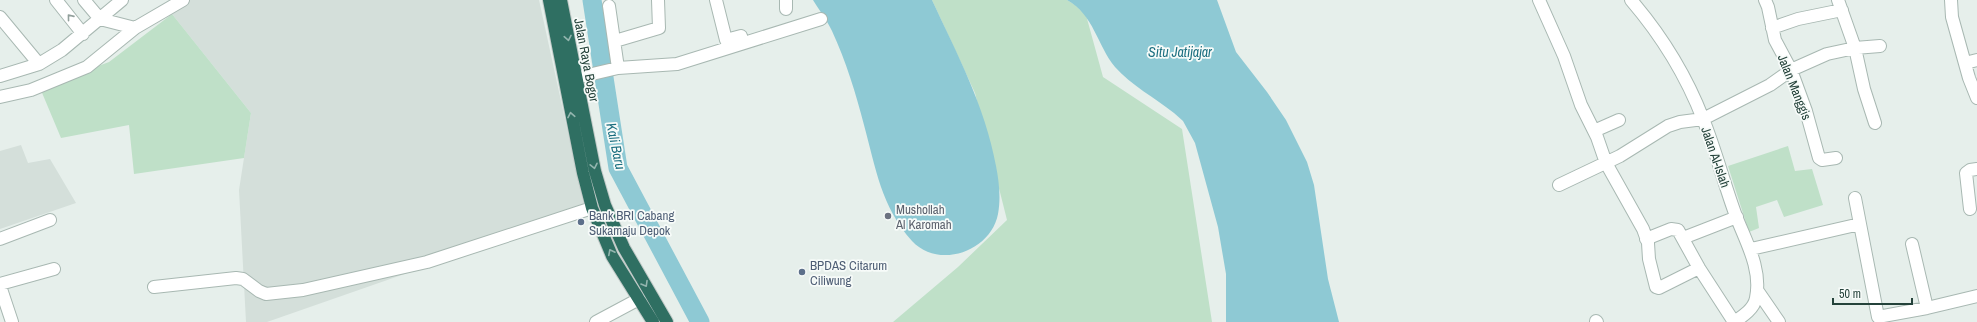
<svg xmlns="http://www.w3.org/2000/svg" width="1977" height="322" viewBox="0 0 1977 322" font-family="'Archivo Narrow',sans-serif">
	<style>
		.built { fill: #d4dfda }
		.green { fill: #bfe0c8 }
		.water { fill: #8ec9d4 }
		.lines { fill: none; stroke-linecap: round; stroke-linejoin: round }
		.river { stroke: #8ec9d4; stroke-width: 19 }
		.minor-casing { stroke: #a8b8b2; stroke-width: 14 }
		.highway-casing { stroke: #c2cac8; stroke-width: 14 }
		.minor { stroke: #fff; stroke-width: 12 }
		.highway { stroke: #2f6f62; stroke-width: 12 }
		.oneway { stroke: #92a09c }
		.oneway2 { stroke: #93b5ae }
		.worship-dot { fill: #6b7280; stroke: #f7fbf9; stroke-width: 1.5 }
		.service-dot { fill: #5c6f8a; stroke: #f7fbf9; stroke-width: 1.5 }
		.labels { text-anchor: middle; stroke-width: 3.5; stroke-linejoin: round; paint-order: stroke }
		.street-label { font-size: 13px; fill: #24423a; stroke: #f7fbf9 }
		.worship-label { font-size: 13px; fill: #5b616d; stroke: #f7fbf9; text-anchor: start }
		.service-label { font-size: 13px; fill: #4e5e75; stroke: #f7fbf9; text-anchor: start }
		.water-label { font-size: 14px; font-style: italic; fill: #1c6f80; stroke: #f7fbf9 }
	</style>
	<rect width="100%" height="100%" fill="#e6efeb"/>
	<path class="built" d="M180,0h359l46,211 -318,111h-21l-7,-132 12,-77 -79,-99z
		M21,145l7,18 22,-4 26,44 -76,26v-78z"/>
	<path class="green" d="M932,0h135l8,5 11,10 17,62 79,52 30,193h-319l65,-55 49,-47 -32,-127z
		M172,14l79,99 -7,45 -110,16 -5,-49 -68,13 -21,-50 69,-26z
		M1788,146l7,25 17,-2 11,36 -39,12 -7,-17 -21,7 3,21 -10,4 -21,-66z"/>
	<path class="water" d="M813,0h119c25,54 53,106 64,166 3,15 5,32 2,48 -7,37 -59,56 -86,27 -31,-35 -36,-72 -48,-116 -8,-31 -18,-64 -32,-94 -5,-11 -13,-21 -19,-31z
		M1067,0h150l19,52 31,40 19,28 21,42 7,23 14,94 11,43h-113v-48l-8,-47 -23,-84 -12,-22 -9,-8c-19,-15 -43,-28 -59,-46 -18,-22 -21,-52 -48,-67z"/>
	<g class="lines">
		<path class="river" d="M592,0l26,168 82,154"/>
		<g class="minor-casing">
			<path id="minor" d="M56,0l27,34
				M84,0l16,19 35,9
				M716,0l10,40 15,-4
				M1539,0l25,56 17,49 16,32 9,26 37,66 5,14 1,16 7,28 3,1 40,-20
				M1631,0c30,35 55,75 72,119 13,32 21,65 33,97 10,26 26,53 20,82 -2,11 -13,18 -22,24
				M1765,0l3,7 7,33 16,30 15,41 13,47 3,2 14,-2
				M1838,0l17,48 9,41 11,34
				M1951,0l1,17 17,61 8,20
				M609,6l9,62
				M786,9v-9
				M0,17l39,47
				M1772,28l26,-9 44,-9
				M615,41l44,-13 -1,-28
				M1965,63l12,-3
				M0,76l39,-12 23,-14 60,-50
				M575,78l43,-10 59,-4 144,-45
				M0,97l31,-7 56,-23 48,-39 48,-28
				M1594,131l25,-11
				M1559,185l61,-29 48,-30 12,-4 23,-3 67,-34 21,-15 36,-16 28,-6 25,-2
				M1855,198l5,26
				M1970,209l-4,-36 4,-3 7,-1
				M1683,238l54,-21
				M0,239l50,-19
				M1646,239l25,-10 7,1 21,38 35,54
				M1912,244l15,64
				M1751,249l109,-25 18,93 49,-9 50,-12
				M0,284l54,-15
				M0,286l12,36
				M154,287l82,-9 7,1 16,12 7,3 37,-4 124,-28 165,-54
				M1757,290l22,32
				M1596,321l1,1
				M596,322l43,-23"/>
		</g>
		<g class="highway-casing">
			<path id="highway" d="M549,0l34,173 9,35 20,48 41,66
				M561,0l34,171 10,34 19,43 43,74"/>
		</g>
		<use href="#minor" class="minor"/>
		<use href="#highway" class="highway"/>
	</g>
	<defs><path id="oneway-chevron" d="M-2-3.5L2.5 0L-2 3.5" fill="none" stroke-width="1.6" stroke-linecap="round" stroke-linejoin="round"/></defs>
	<use class="oneway" href="#oneway-chevron" transform="translate(70 17) rotate(-129)"/>
	<g class="oneway2">
		<use href="#oneway-chevron" transform="translate(568 38) rotate(79)"/>
		<use href="#oneway-chevron" transform="translate(571 115) rotate(-101)"/>
		<use href="#oneway-chevron" transform="translate(594 166) rotate(78)"/>
		<use href="#oneway-chevron" transform="translate(611 252) rotate(-117)"/>
		<use href="#oneway-chevron" transform="translate(645 284) rotate(60)"/>
	</g>
	<circle class="worship-dot" cx="888" cy="216" r="4"/>
	<g class="service-dot">
		<circle cx="581" cy="222" r="4"/>
		<circle cx="802" cy="272" r="4"/>
	</g>
	<g class="labels">
		<g class="street-label">
			<text transform="translate(587 60) rotate(79)" y="5">Jalan Raya Bogor</text>
			<text transform="translate(1795 87) rotate(68)" y="5">Jalan Manggis</text>
			<text transform="translate(1716 157) rotate(71)" y="5">Jalan Al-Islah</text>
		</g>
		<g class="worship-label">
			<text x="896" y="214">Mushollah<tspan x="896" dy="15">Al Karomah</tspan></text>
		</g>
		<g class="service-label">
			<text x="589" y="220">Bank BRI Cabang<tspan x="589" dy="15">Sukamaju Depok</tspan></text>
			<text x="810" y="270">BPDAS Citarum<tspan x="810" dy="15">Ciliwung</tspan></text>
		</g>
		<g class="water-label">
			<text x="1180" y="57">Situ Jatijajar</text>
			<text transform="translate(616 146) rotate(78)" y="5">Kali Baru</text>
		</g>
	</g>
	<path d="M1833 298v6h79v-6" fill="none" stroke="#24423a" stroke-width="2"/>
	<text x="1839" y="298" font-size="12" fill="#24423a" stroke="#f7fbf9" stroke-width="3" paint-order="stroke">50 m</text>
</svg>
